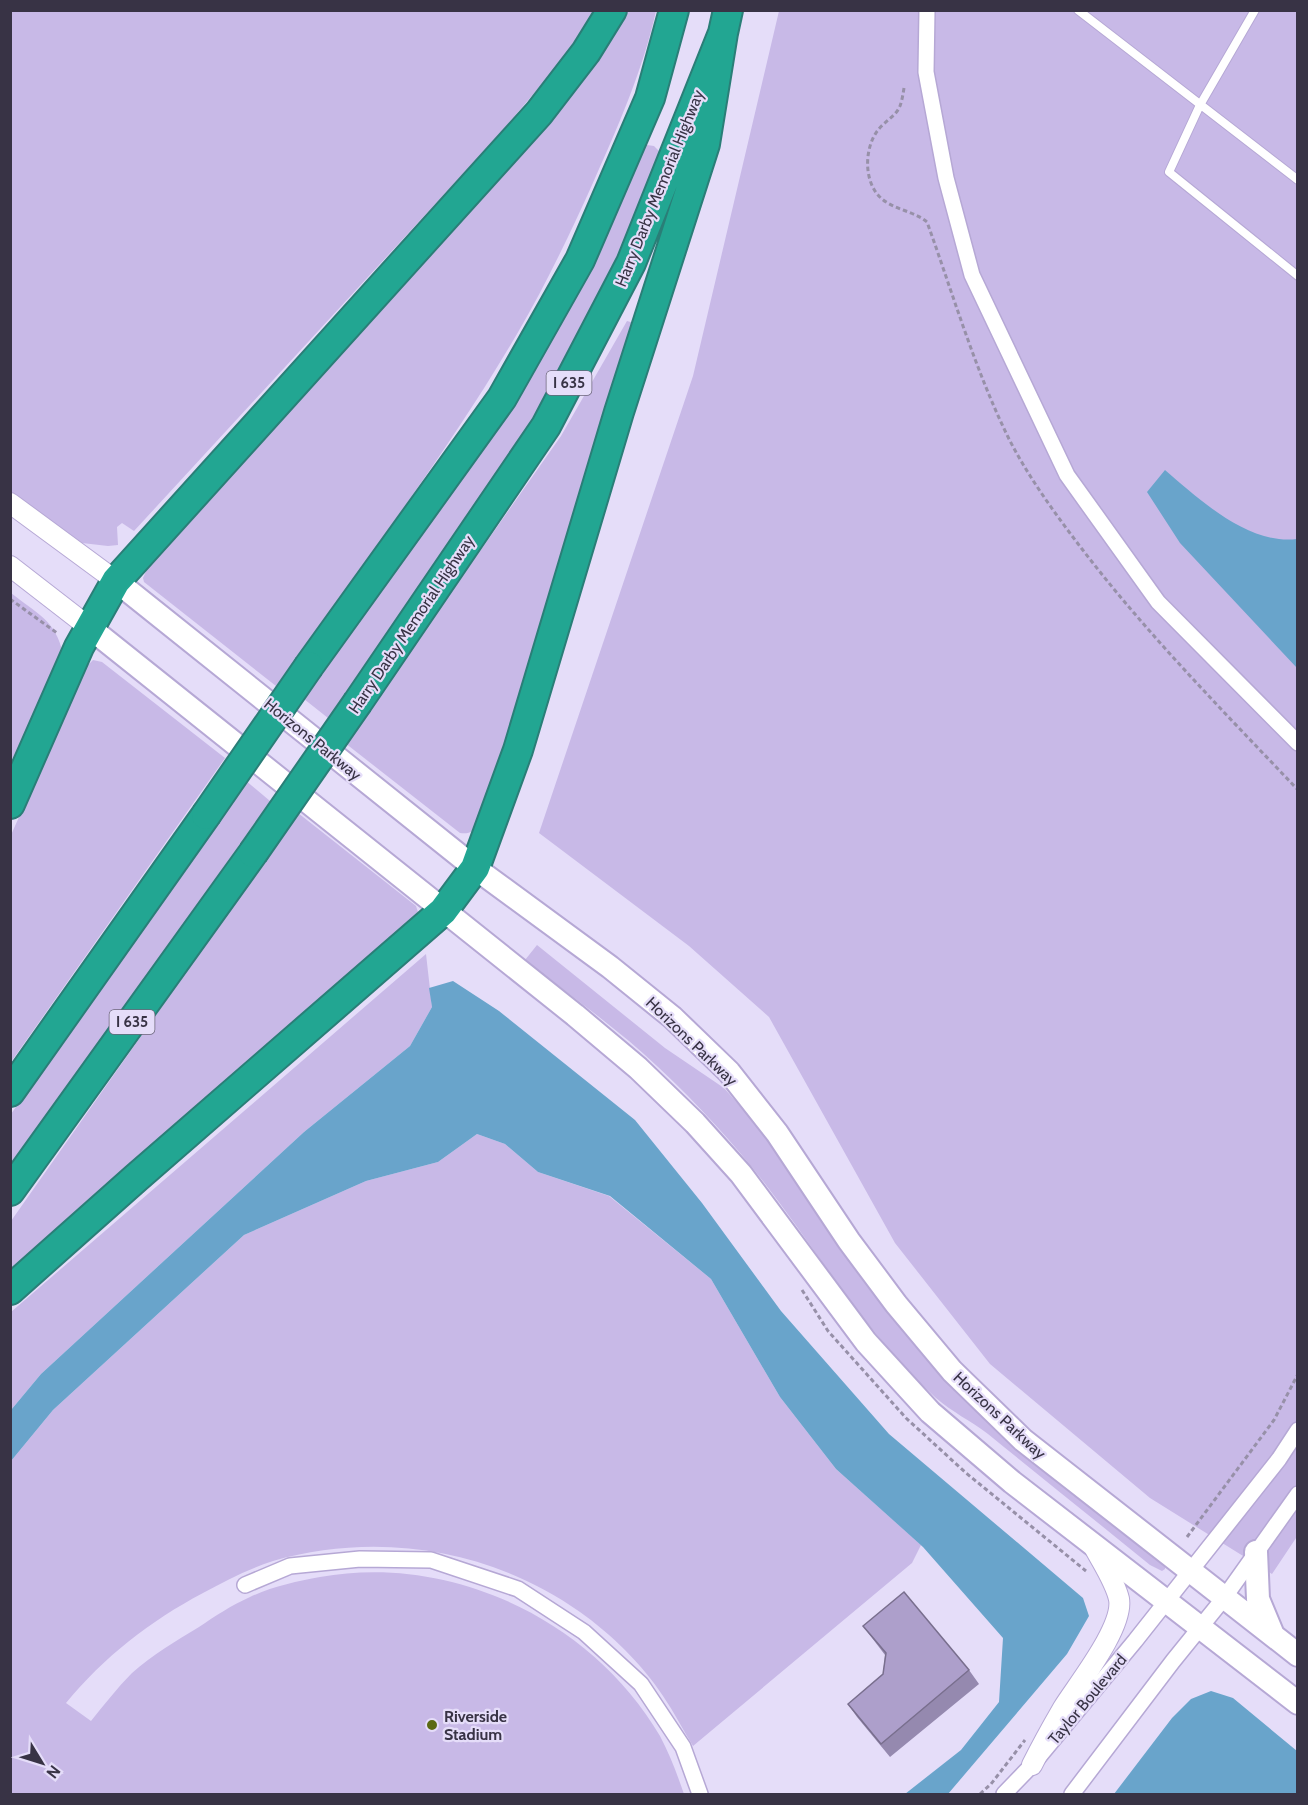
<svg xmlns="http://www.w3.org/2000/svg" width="1308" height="1805" viewBox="0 0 1308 1805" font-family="Cabin,sans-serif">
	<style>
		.green { fill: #c8b9e7 }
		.water { fill: #69a4cb }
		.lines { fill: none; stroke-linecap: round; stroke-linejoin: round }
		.service-casing { stroke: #b6a8d5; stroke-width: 10 }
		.minor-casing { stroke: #b6a8d5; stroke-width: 18 }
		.tertiary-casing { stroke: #b6a8d5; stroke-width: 22 }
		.secondary-casing { stroke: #b6a8d5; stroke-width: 26 }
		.motorway-casing { stroke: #2a7e77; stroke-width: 32 }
		.path { stroke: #9790a8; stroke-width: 3; stroke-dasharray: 4.5 3; stroke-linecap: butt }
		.service { stroke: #fff; stroke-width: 8 }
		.minor { stroke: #fff; stroke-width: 15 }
		.tertiary { stroke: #fff; stroke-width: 20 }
		.secondary { stroke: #fff; stroke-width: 22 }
		.motorway { stroke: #22a692; stroke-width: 28 }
		.motorway-bridge-casing { stroke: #2a7e77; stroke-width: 32; stroke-linecap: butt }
		.motorway-bridge { stroke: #22a692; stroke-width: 28 }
		.wall { fill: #9589af }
		.building { fill: #ad9fcb; stroke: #796f8e; stroke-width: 1.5 }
		.poi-dot { fill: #5b6a13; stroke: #e5ddf9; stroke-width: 2 }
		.labels { text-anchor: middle; stroke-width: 4.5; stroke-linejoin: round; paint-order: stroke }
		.shield { fill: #e5ddf9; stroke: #6c667b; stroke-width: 1.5 }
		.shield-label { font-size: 15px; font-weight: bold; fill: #383345 }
		.street-label { font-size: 16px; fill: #383345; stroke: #e5ddf9 }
		.poi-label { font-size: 16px; font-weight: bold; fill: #383345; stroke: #e5ddf9; text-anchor: start }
	</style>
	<rect width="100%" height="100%" fill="#e5ddf9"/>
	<path class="green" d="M11,11h584l-36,53 -64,75 -361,392 -12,-8 -5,4 1,18 -10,1 -26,-3 -71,-49z
		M628,11h28c-13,59 -39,118 -64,174 -23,51 -47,101 -75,149 -72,123 -159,236 -241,352l-132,-104 -1,-4 5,-11 453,-513z
		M779,11h518l1,1524 -26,39 -122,-76 -160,-134 -95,-121 -126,-226 -80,-71 -150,-113 154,-457z
		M647,145l7,1 10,10 -66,159 -87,141 -183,262 -24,-19 182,-261 154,-289z
		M627,321l7,2 -148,482c-5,14 -8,31 -26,28l-115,-90 216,-307z
		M11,593c25,20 45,27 52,61l-52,115z
		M93,660l9,2 123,96 -214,304v-227l75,-168z
		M245,780l25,21 -259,368v-55z
		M298,813l118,93 2,6 -5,6 -402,355v-52z
		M537,945l128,103 59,40 45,51 101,143 295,281v6l-3,2 -12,-6c-54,-44 -108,-87 -162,-131 -17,-13 -36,-22 -52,-36 -78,-71 -128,-165 -195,-244 -34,-40 -72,-79 -112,-113 -34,-28 -69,-54 -104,-81z
		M426,954l6,53 -22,39 -106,86 -263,242 -30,36v-98z
		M477,1134l28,10 33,28 71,24 102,83 69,118 56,72 85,76 -9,18 -219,183c-10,-16 -19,-34 -30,-50 -21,-32 -52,-62 -83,-84 -89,-63 -202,-81 -307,-51 -25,8 -48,20 -70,32 -53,28 -99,64 -137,110l25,18c13,-16 26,-33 41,-48 20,-18 44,-32 67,-46 16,-11 33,-22 51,-30 21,-10 47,-16 70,-20 131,-24 272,43 340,159 10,19 17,38 24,58h-673v-333l42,-51 191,-175 122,-54 72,-19z"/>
	<path class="water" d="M1165,470c35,30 83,75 132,69v129l-117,-125 -33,-51z
		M453,981l46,30 136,109 67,83 79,108 108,123 194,164 6,18 -22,38 -119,140h-43l56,-44 38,-48 4,-64 -80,-91 -87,-78 -56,-72 -69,-118 -101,-83 -72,-24 -33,-28 -28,-10 -39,28 -72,19 -122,54 -191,175 -42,51v-51l30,-36 263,-242 106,-86 22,-39 -3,-19z
		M1211,1691l22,7 64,53v43h-183l58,-76 19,-19z"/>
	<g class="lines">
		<g class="service-casing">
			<path id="service" d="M1078,10l220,170
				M1255,10l-55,95 -31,67 129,104"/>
		</g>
		<g class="minor-casing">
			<path id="minor" d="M927,10l-1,62 20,106 26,97 95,200 91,127 140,141
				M245,1585l45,-19 70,-7 71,1 87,29 66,43 57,52 42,63 17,47
				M1004,1794l28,-29 103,-124 144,-182 19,-29
				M1072,1794l101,-133 51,-63 74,-104"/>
		</g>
		<g class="tertiary-casing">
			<path id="tertiary" d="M10,503l106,78
				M10,566l80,62
				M1032,1765c10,-20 20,-38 31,-57 15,-24 61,-81 56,-109 -4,-18 -18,-38 -26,-54"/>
		</g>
		<g class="secondary-casing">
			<path id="secondary" d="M116,581l359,287 135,99 62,50 57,55 48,61 72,108 47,63 56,67 71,69 275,215
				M90,628l485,387 63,53 57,55 46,51 125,168 64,70 82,70 286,221
				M1256,1552l2,47 15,36"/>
		</g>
		<g class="motorway-casing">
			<path id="motorway" d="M309,666l193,-268 78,-138 70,-162 24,-88
				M358,702l188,-276 85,-163 92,-230 5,-23
				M10,804l69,-157 37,-66 423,-468 47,-61 26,-42
				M10,1092l196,-277
				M10,1191l243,-338
				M10,1290l126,-112 307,-267 32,-43 43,-118 101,-338 86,-268 18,-111"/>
		</g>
		<path class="path" d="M904,88c-1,6 -2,13 -4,18 -4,10 -15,15 -22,24 -14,18 -15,53 4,69 13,11 32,12 45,23 26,72 48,148 82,217 20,39 47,76 73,110 66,86 141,162 216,241
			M10,599l47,34
			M802,1290l26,41 78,87 60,55 120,98
			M1187,1537l87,-117 24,-46
			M980,1794l11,-10 34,-44"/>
		<use href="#service" class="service"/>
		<use href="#minor" class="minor"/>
		<use href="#tertiary" class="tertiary"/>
		<use href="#secondary" class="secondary"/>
		<use href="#motorway" class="motorway"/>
		<g class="motorway-bridge-casing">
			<path id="motorway-bridge" d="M206,815l103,-149
				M253,853l105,-151"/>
		</g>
		<use href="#motorway-bridge" class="motorway-bridge"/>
	</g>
	<path class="wall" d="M863,1626l106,44 10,14 -89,73 -33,-40 -9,-13 35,-30 2,-19z"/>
	<path class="building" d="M904,1592l65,78 -88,74 -33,-40 35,-30 3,-21 -23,-27z"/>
	<circle class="poi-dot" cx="432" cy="1725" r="6"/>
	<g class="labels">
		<g class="shield">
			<rect x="546.5" y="371" width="45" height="24" rx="4.5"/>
			<rect x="109.5" y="1010" width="45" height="24" rx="4.5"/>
		</g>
		<g class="shield-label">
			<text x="569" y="388">I 635</text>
			<text x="132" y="1027">I 635</text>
		</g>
		<g class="street-label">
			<text transform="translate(659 188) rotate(-68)" y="6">Harry Darby Memorial Highway</text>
			<text transform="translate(411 624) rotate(-56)" y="6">Harry Darby Memorial Highway</text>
			<text transform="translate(313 739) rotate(39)" y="6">Horizons Parkway</text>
			<text transform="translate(692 1041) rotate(44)" y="6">Horizons Parkway</text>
			<text transform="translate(1000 1415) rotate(43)" y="6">Horizons Parkway</text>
			<text transform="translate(1087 1699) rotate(-50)" y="6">Taylor Boulevard</text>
		</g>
		<g class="poi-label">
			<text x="444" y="1722">Riverside<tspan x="444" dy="18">Stadium</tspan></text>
		</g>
	</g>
	<rect width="1308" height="1805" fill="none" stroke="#383345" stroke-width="24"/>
	<g transform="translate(42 1763) rotate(128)" stroke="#e5ddf9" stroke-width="4.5" paint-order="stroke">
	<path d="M0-4.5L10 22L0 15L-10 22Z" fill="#383345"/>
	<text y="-9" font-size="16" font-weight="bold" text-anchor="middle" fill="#383345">N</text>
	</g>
</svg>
